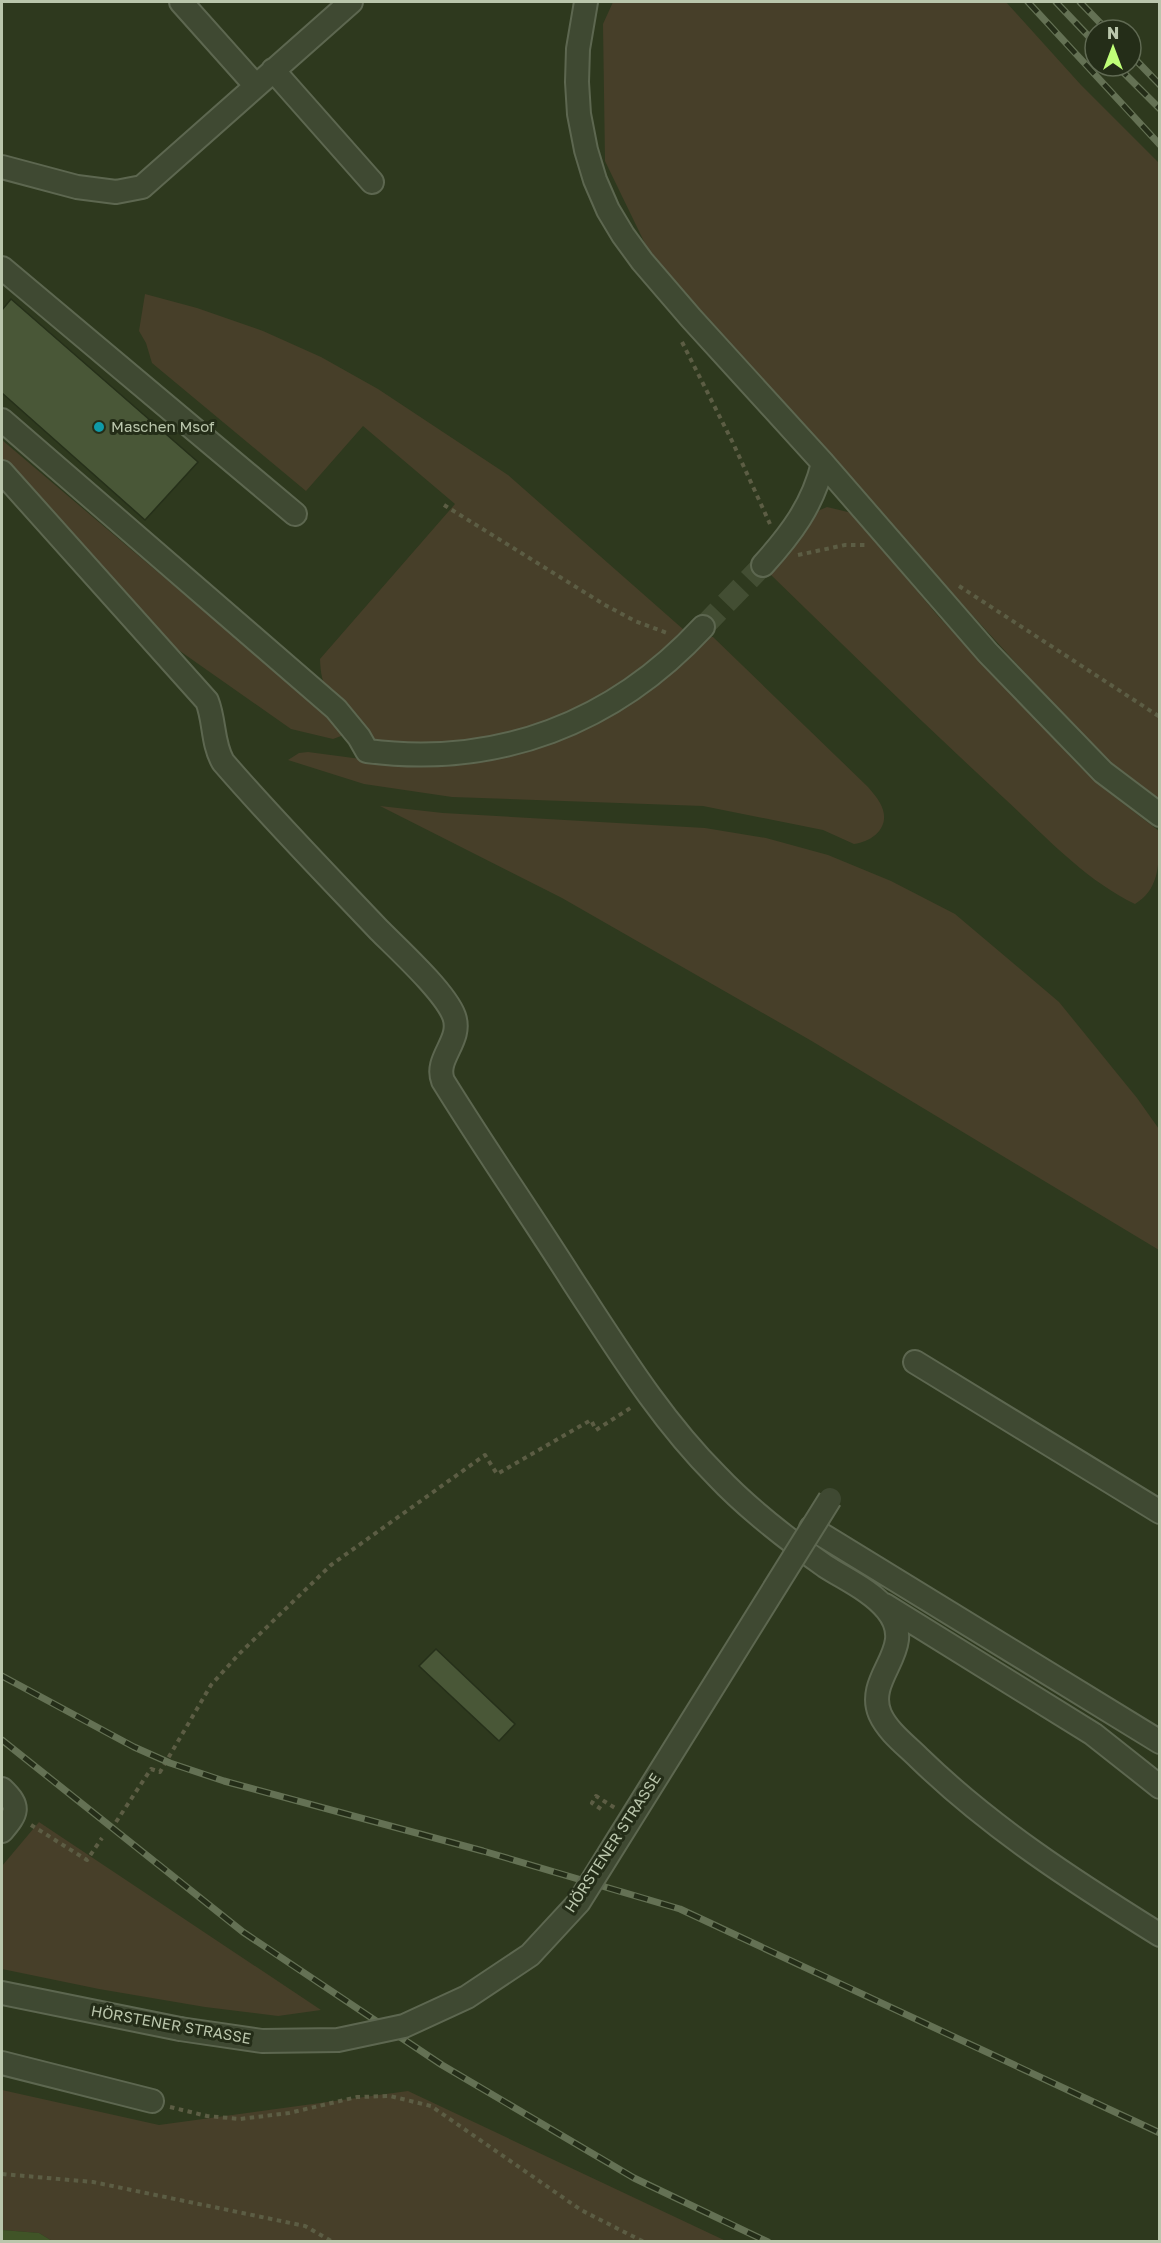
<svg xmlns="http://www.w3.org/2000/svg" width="1161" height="2243" viewBox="0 0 1161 2243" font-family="'Golos Text',sans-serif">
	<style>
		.green { fill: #473f29 }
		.water { fill: #405427 }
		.building { fill: #495737; stroke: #26301a; stroke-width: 1.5 }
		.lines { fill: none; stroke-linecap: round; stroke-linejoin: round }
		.minor-tunnel { stroke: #434e33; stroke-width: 22; stroke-dasharray: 22 11; stroke-linecap: butt }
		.minor-casing { stroke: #5d6750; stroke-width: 26 }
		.path { stroke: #5c5d44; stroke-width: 4; stroke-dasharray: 4.5 4.5; stroke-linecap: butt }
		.minor { stroke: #3f4932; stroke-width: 22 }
		.rail-casing { stroke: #647154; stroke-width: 7 }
		.rail { stroke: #242d18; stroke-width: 4.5; stroke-dasharray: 14; stroke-linecap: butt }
		.minor-bridge-casing { stroke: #5d6750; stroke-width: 26; stroke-linecap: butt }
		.minor-bridge { stroke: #3f4932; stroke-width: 22 }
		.culture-dot { fill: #0f9aa8; stroke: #242d18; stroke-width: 2 }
		.labels { text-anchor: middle; stroke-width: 6; stroke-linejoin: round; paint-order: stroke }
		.poi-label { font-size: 15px; fill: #bac6ac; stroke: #242d18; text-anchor: start }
		.street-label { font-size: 15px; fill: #bac6ac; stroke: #242d18 }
	</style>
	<rect width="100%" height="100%" fill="#2e391e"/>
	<path class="green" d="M613,2h393l75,83 78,78v641l-50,-39 -259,-284 -199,-225 -46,-95 -2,-137z
		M145,294l52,14 66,23 58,26 57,32 130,86 176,155c-42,44 -97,81 -157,98 -25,7 -51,11 -76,15 -22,4 -57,8 -77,-3 -9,-5 -18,-19 -25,-27 -20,-21 -28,-23 -29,-54l135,-155 -92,-78 -57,65 -154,-128 -6,-20 -7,-12z
		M2,440l328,278 13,14 -2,4 -8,3 -42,-10 -141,-99 -148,-167z
		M827,507l25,6 86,103 145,154 25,22 51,39c0,29 2,58 -24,73 -50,-24 -89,-67 -130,-105 -80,-74 -158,-150 -236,-226l44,-60z
		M706,637h7l155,150c4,5 9,10 12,16 12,21 -4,38 -26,41l-31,-14 -120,-24 -251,-9 -88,-13 -76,-24 11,-7 9,-1 68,9 139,-8z
		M380,806l63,7 262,15 61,10 62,17 63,26 64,33 104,88 78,96 22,31v121l-349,-210 -248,-142z
		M39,1822l282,188 -43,6 -73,-9 -106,-18 -97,-20v-103z
		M2,2090l157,35 249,-34 318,150h-674l-13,-8 -37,-3z"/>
	<path class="water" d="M2,2230l37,3 13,8h-50z"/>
	<path class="building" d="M11,299l187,163 -53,58 -143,-127v-83z
		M436,1649l79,75 -16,17 -80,-75z"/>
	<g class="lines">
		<path class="minor-tunnel" d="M703,627l60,-62"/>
		<g class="minor-casing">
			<path id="minor" d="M181,2l75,84
				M586,2l-8,47 -1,33 2,32 7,36 9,30 13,30 15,25 19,26 49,57 132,145 165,190 115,119 57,43
				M273,70l99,112
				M2,167l75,20 39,5 26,-5 209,-185
				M2,268l293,246
				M2,420l334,289 23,28 8,14c131,17 247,-28 336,-124
				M2,472l205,229c8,20 5,42 16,61 50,58 103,112 156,168 20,20 66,62 75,86 9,25 -20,42 -11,65 42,68 88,134 131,202 44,67 86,136 143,193 32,34 70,63 108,90 20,13 47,25 62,44 32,39 -23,66 -7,104 8,18 26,31 39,44 72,70 156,124 241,177
				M763,565c28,-31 50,-60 60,-102
				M915,1362l245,150
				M811,1528l349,214
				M885,1605l208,129 67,53
				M2,1789c19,18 15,24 0,42
				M2,1993l178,36
				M2,2063l150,38"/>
		</g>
		<path class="path" d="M682,342l51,101 37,81
			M444,505l161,100 30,16 32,12
			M798,555l47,-10h23
			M959,586l201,131
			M601,1809l-9,-6 4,-7 19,12
			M116,1822l35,-53 9,3 51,-87 29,-32 91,-88 154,-110 12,19 94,-54 5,10 36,-23
			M31,1825l56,35 15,-22
			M170,2107l37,9 33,3 49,-6 68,-16 33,-1 41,10 150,104 63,32
			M2,2174l91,8 212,44 28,16"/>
		<use href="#minor" class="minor"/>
		<g class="rail-casing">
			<path id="rail" d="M1028,2l132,143
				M1056,2l39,41
				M1080,2l27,28
				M1131,55l29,30
				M1117,66l43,43
				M2,1676l132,71 36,16 54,18 259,70 197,58 480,224
				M2,1740l241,192 199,133 192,113 134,64"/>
		</g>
		<use href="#rail" class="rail"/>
		<g class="minor-bridge-casing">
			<path id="minor-bridge" d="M180,2029l82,12 76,-1 66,-14 63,-29 63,-42 49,-53 251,-403"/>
		</g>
		<use href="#minor-bridge" class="minor-bridge"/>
	</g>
	<circle class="culture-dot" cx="99" cy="427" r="6"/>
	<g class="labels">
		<g class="poi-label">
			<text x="111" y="432">Maschen Msof</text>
		</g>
		<g class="street-label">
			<text transform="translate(613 1843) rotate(-57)" y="5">HÖRSTENER STRASSE</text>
			<text transform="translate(171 2025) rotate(10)" y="5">HÖRSTENER STRASSE</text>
		</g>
	</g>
	<rect width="1161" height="2243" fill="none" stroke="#bac6ac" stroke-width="6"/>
	<g transform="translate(1113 48)"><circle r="28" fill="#242d18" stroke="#606a53" stroke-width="1.5"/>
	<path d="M0-4.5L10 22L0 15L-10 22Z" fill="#c0ff78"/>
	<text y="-9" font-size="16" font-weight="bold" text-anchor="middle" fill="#bac6ac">N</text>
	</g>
</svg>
